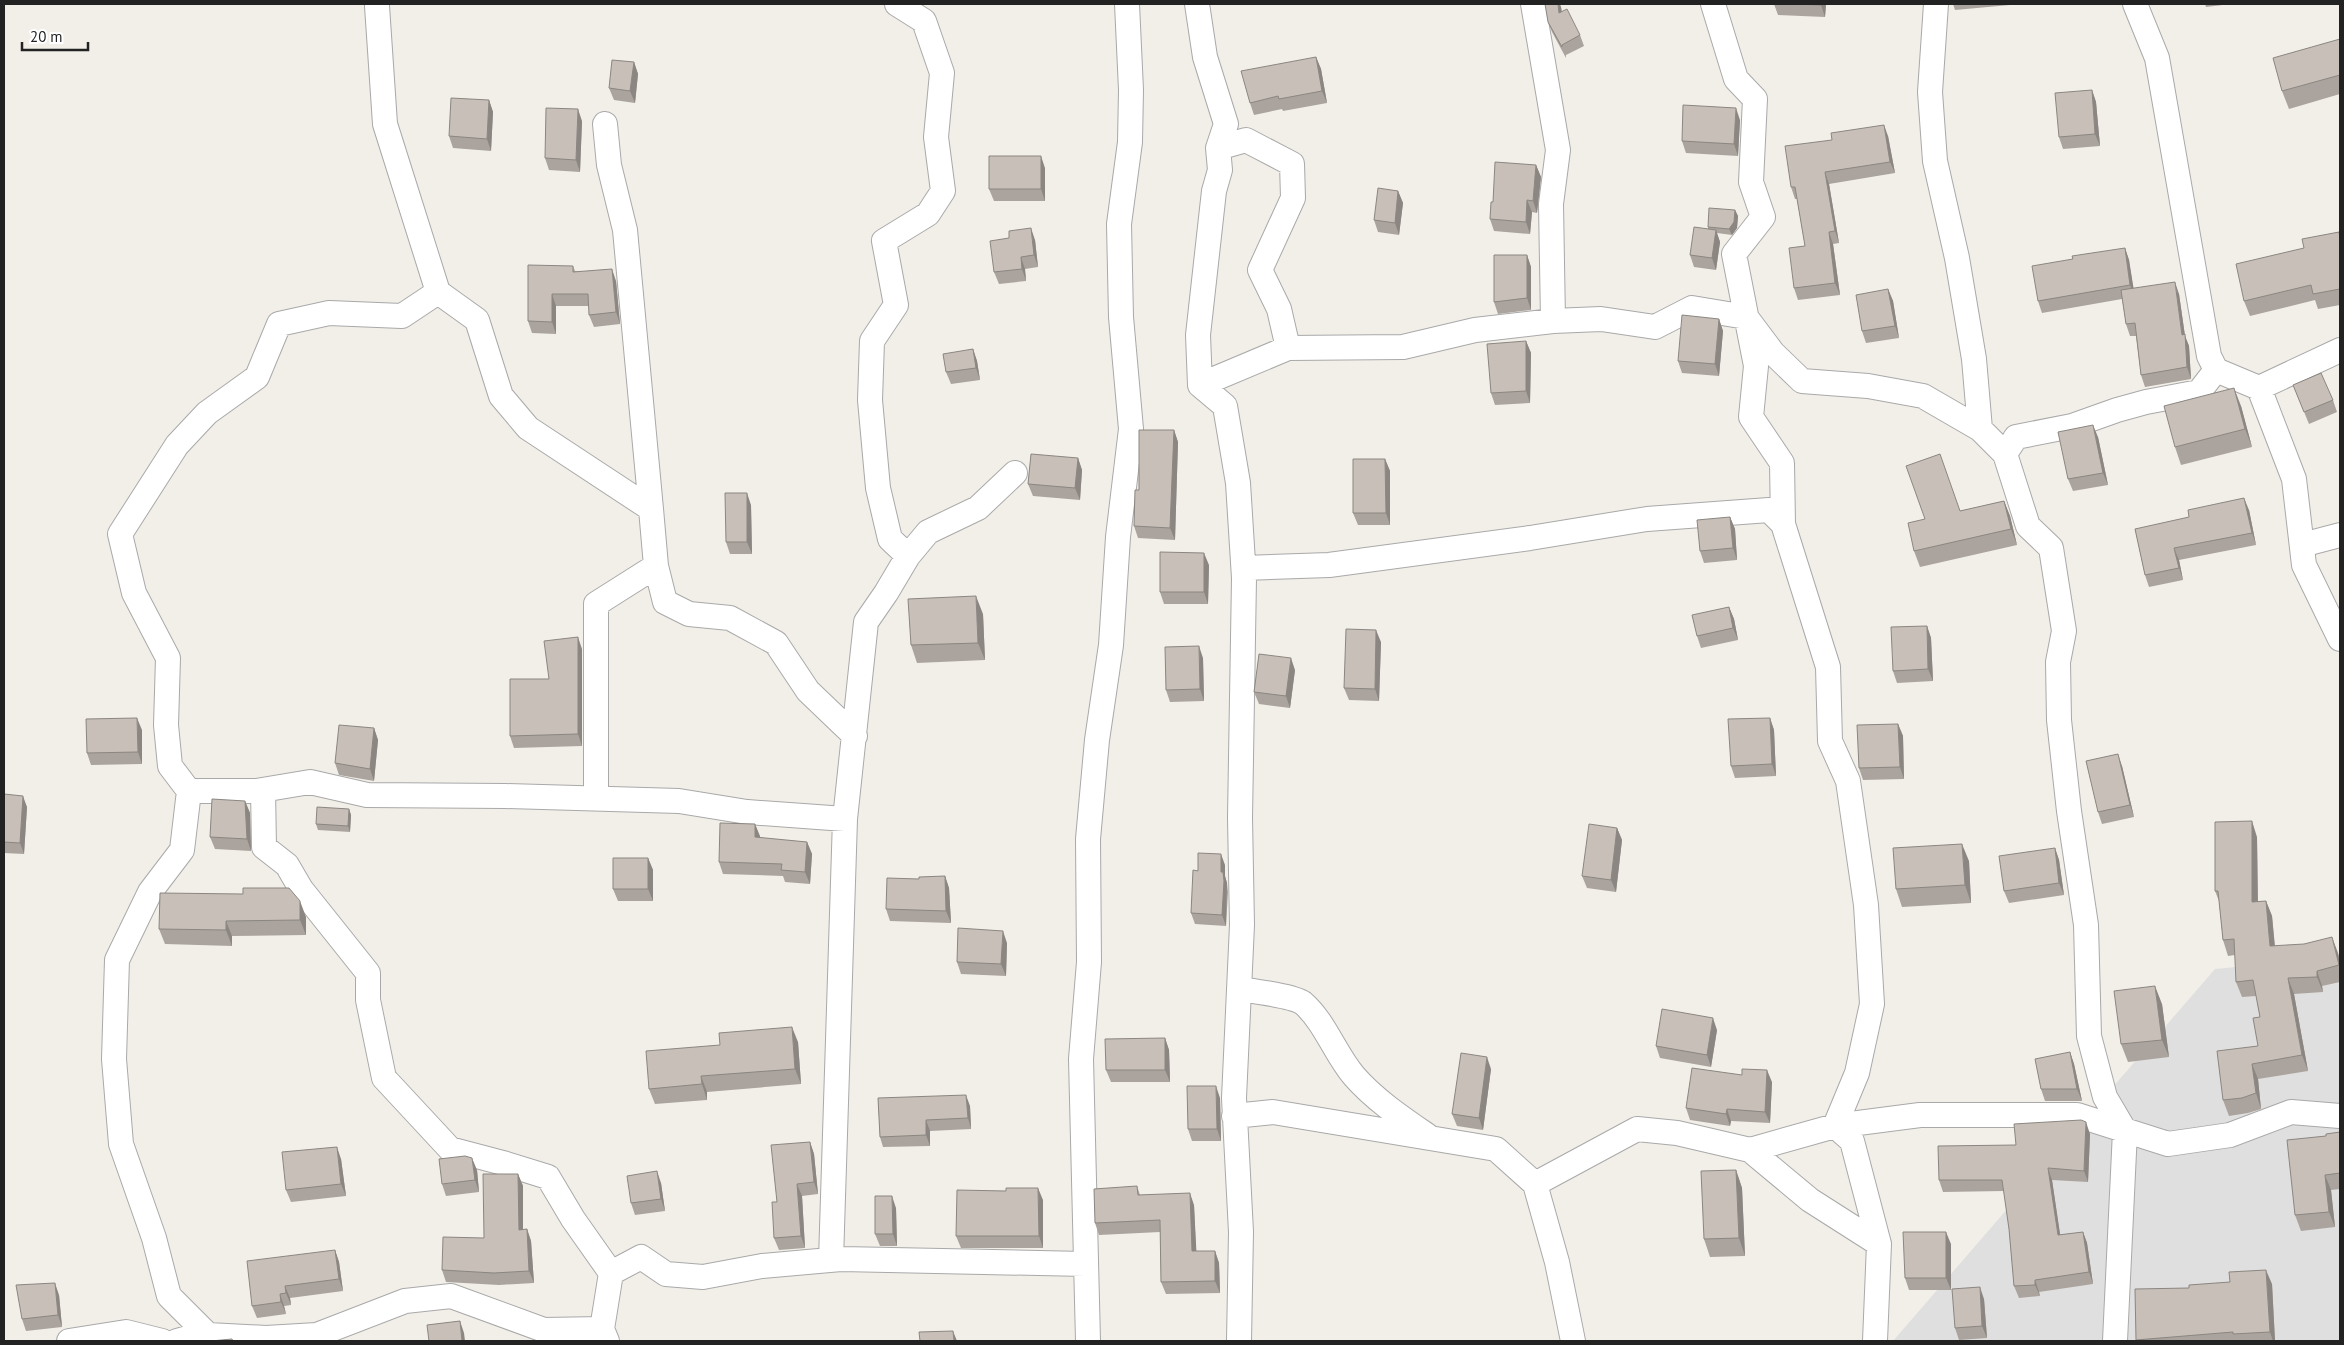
<svg xmlns="http://www.w3.org/2000/svg" width="2344" height="1345" viewBox="0 0 2344 1345" font-family="'PT Sans',sans-serif">
	<style>
		.residential { fill: #e0dfdf }
		.lines { fill: none; stroke-linecap: round; stroke-linejoin: round }
		.street-casing { stroke: #a9a9a9; stroke-width: 26 }
		.street { stroke: #fff; stroke-width: 24 }
		.wall { fill: #aba49e }
		.shaded-wall { fill: #8b8681 }
		.building { fill: #c7bfb8; stroke: #8b8681 }
	</style>
	<rect width="100%" height="100%" fill="#f2efe9"/>
	<path class="residential" d="M2340,957v384h-447l322,-372z"/>
	<g class="lines">
		<g class="street-casing">
			<path id="street" d="M897,4l27,17 18,52 -6,64 7,54 -15,23 -44,27 12,64 -24,36 -2,59 8,88 12,51 18,17
				M1197,4l8,53 21,67 -8,24 2,22 -6,21 -16,144 2,50 25,21 13,77 6,95 -4,240 2,107 -8,173 7,134 -2,109
				M1713,4l23,75 19,20 -4,83 12,35 -29,37 22,112 -5,51 31,46 1,61
				M1936,4l-6,88 5,69 22,97 17,101 6,70 25,25 23,72 23,22 13,83 -6,31 1,58 10,91 17,114 3,111 16,61 20,34 -10,210
				M2135,4l22,54 52,298 7,14 43,18 35,91 10,86 36,74
				M377,6l8,118 53,168 39,28 24,76 27,32 123,81 5,57 9,36 24,12 41,4 46,25 32,48 47,45
				M605,124l4,41 16,65 26,279
				M1218,148l28,-8 46,24 1,34 -33,72 19,39 9,39
				M1553,321l48,-2 54,8 37,-19 54,9 27,36 29,28 66,5 55,10 57,33
				M1200,385l88,-37 115,-1 72,-17 78,-9 -2,-117 7,-54 -25,-146
				M2259,388l81,-38
				M2005,454l11,-17 56,-11 45,-16 29,-8 53,-10 17,-22
				M2302,545l38,-10
				M1244,568l85,-3 201,-27 117,-19 122,-9 14,14 45,143 2,74 18,40 18,124 6,99 -15,69 -22,53 17,15 27,103
				M263,790l1,57 23,18 14,24 67,84v27l16,78 66,71 53,14 45,14 25,42 38,54 -9,56 5,12
				M189,791l-19,-25 -4,-41 2,-67 -34,-65 -14,-59 57,-89 30,-32 50,-36 22,-53 50,-11 73,3 36,-24
				M596,798v-194l60,-38
				M1239,989c14,2 54,7 64,14 22,19 32,51 51,73 21,24 48,42 74,60
				M1234,1116l39,-4 223,37 39,35 22,78 16,79
				M1535,1184l102,-55 40,4 73,17
				M831,1260l14,-441 21,-197 20,-29 22,-37 20,-24 50,-24 37,-35
				M611,1273l30,-16 25,17 37,3 59,-11 79,-7 244,5
				M602,1329l-58,1 -93,-34 -46,5 -88,34 -51,3 -58,-3 -39,-39 -15,-58 -33,-94 -7,-85 3,-99 33,-68 32,-42 7,-59h67l54,-9 57,13 138,1 174,5 68,11 98,7
				M69,1341l57,-9 36,9
				M177,1341l28,-8
				M1088,1341l-7,-282 8,-97 -1,-123 9,-99 14,-95 7,-108 13,-108 -10,-112 -2,-93 11,-82 1,-52 -4,-86
				M1875,1341l4,-97 -69,-44 -60,-50 85,-24 85,-11h157l91,29 62,-9 61,-23 49,4"/>
		</g>
		<use href="#street" class="street"/>
	</g>
	<path class="wall" d="M1774,4h52l-1,13 -47,-2z
		M1953,4h57v1l-55,5z
		M2205,4h26l-25,3z
		M1561,7l1,5 18,23 4,11 -18,9v3l-14,-26 -4,-10z
		M2340,39v55l-51,15 -7,-18z
		M1316,57l5,12 6,34 -44,8 -1,-2 -28,6 -4,-12z
		M634,62l4,12 -3,29 -21,-3 -5,-12z
		M2092,90l4,12 4,44 -37,3 -4,-12z
		M489,100l4,12 -2,39 -38,-3 -4,-12z
		M1740,120l-2,36 -52,-3 -4,-12z
		M582,121l-2,51 -31,-2 -4,-12z
		M1888,136l7,37 -66,11 10,59 -6,1 7,51 -42,5 -4,-12 11,-42 -8,-47h-2l-4,-12z
		M1536,165l5,12 -4,36 -5,-1 -2,22 -36,-3 -4,-12 3,-17z
		M1045,168v33h-51l-5,-12z
		M1398,191l5,12 -4,32 -21,-3 -4,-12z
		M1735,210l3,6 -1,12 -5,7 -15,-2 3,9 -4,28 -22,-3 -4,-12 18,-26v-2z
		M2339,232l1,3v70l-22,4 -3,-9 -65,16 -6,-15 60,-53z
		M1035,240l3,27 -13,2 1,12 -27,3 -5,-12z
		M2125,248l4,12 4,28 46,6 6,42 4,10 2,33 -46,8 -4,-12 -5,-39h-6l-4,-12 -4,-25 -80,14 -4,-12z
		M1527,255l4,12v43l-33,4 -4,-12z
		M573,266l2,5 41,10 4,43 -26,3 -5,-12v-9h-33v28l-24,-1 -4,-12z
		M1888,289l5,12 6,37 -33,5 -4,-12z
		M1719,319l4,12 -4,45 -37,-3 -4,-12z
		M1526,341l5,12 -1,50 -35,2 -4,-12z
		M973,349l4,12 3,19 -29,4 -5,-12z
		M2293,385l40,15 4,12 -28,12z
		M2241,406l11,41 -71,18 -6,-18z
		M1174,430l4,12 -3,98 -37,-2 -4,-12 5,-36z
		M2098,437l10,48 -35,6 -5,-12z
		M1078,458l4,12 -2,30 -47,-4 -5,-12z
		M1385,459l5,12v54h-32l-5,-12z
		M2004,501l6,15 7,29 -97,22 -6,-16 46,-40z
		M751,505l1,49h-22l-4,-12z
		M2249,510l7,35 -77,15 4,20 -34,7 -4,-12 -10,-46z
		M1730,517l5,12 2,31 -33,3 -4,-12z
		M1209,565l-1,39h-44l-4,-12z
		M1729,607l5,12 4,21 -37,8 -4,-12z
		M983,614l2,46 -68,3 -6,-18z
		M1927,626l4,12 2,43 -36,2 -4,-12z
		M1381,642l-2,59 -30,-1 -5,-12z
		M582,649v97l-68,2 -4,-12 39,-57z
		M1203,658l1,43 -34,1 -4,-12z
		M1295,670l-5,38 -31,-4 -5,-12z
		M1770,718l4,12 2,46 -41,2 -4,-12z
		M1898,724l5,12 1,43 -41,1 -4,-12z
		M374,728l4,12 -4,41 -35,-6 -4,-12z
		M142,730v34l-51,1 -4,-12z
		M2122,766l12,51 -32,7 -4,-12z
		M4,794l23,13 -3,47 -20,-1z
		M245,801l5,12 1,38 -36,-2 -5,-12z
		M349,809l2,6 -1,17 -32,-2 -2,-6z
		M755,824l5,14 47,4 5,12 -2,30 -25,-2 -2,-6 -60,-2 -4,-12z
		M1617,828l5,12 -6,52 -29,-4 -5,-12z
		M2257,837l1,65 8,-1 6,15 3,30 63,7 2,9v20l-18,4 1,6 -29,2 14,77 -50,8 3,30 -13,4 -19,3 -6,-16 35,-54 2,-29 -4,-21 -14,1 -6,-15 -1,-27 -7,1 -5,-16 -4,-39 -4,-10z
		M2055,848l4,12 5,35 -55,8 -5,-12z
		M648,858l5,12v31h-35l-5,-12z
		M1969,861l2,42 -69,4 -6,-18z
		M1225,865v11l2,7 1,9 -2,34 -31,-2 -4,-11 7,-42z
		M945,876l4,12 2,35 -61,-2 -4,-12 33,-30z
		M243,894l63,23v18l-74,1v10l-67,-2 -6,-15z
		M1007,943l-1,33 -45,-2 -4,-12z
		M2162,1004l7,53 -41,5 -7,-18z
		M1717,1030l-6,37 -51,-9 -4,-12z
		M1165,1038l4,12 1,32h-59l-5,-12z
		M798,1042l3,42 -94,8v8l-52,4 -6,-15z
		M2070,1052l4,12 8,37h-37l-4,-12z
		M1491,1069l-8,61 -26,-4 -5,-12z
		M1772,1082l-2,41 -39,-2 -1,5 -40,-6 -4,-12z
		M878,1098l92,8 1,23 -41,2v15l-47,1 -3,-10z
		M1220,1098l1,43h-29l-4,-12z
		M2340,1132v57l-9,1 4,37 -34,4 -6,-16 31,-79z
		M2090,1134l-2,48 -36,-2 8,55 23,-3 4,11 6,41 -54,8 1,4 -21,2 -5,-12 -5,-57 -5,-38 -61,1 -4,-12 77,-35z
		M810,1142l4,12 4,40 -16,2 3,52 -26,2 -5,-12 3,-36z
		M341,1159l5,37 -55,6 -5,-12z
		M477,1170l2,22 -33,4 -4,-12z
		M1736,1170l6,18 3,68 -35,1 -6,-18z
		M518,1174l5,12v44l4,-1 4,12 3,42 -35,2 -53,-3 -4,-12 42,-32z
		M661,1183l4,28 -30,4 -4,-12z
		M1137,1186l3,9 54,10 2,46h19l4,12 1,30 -54,1 -5,-12 -1,-50 -61,3 -4,-12z
		M1043,1200v48h-82l-5,-12z
		M896,1208l1,38h-17l-5,-12z
		M1951,1244v46h-42l-4,-12z
		M335,1250l4,12 4,29 -53,7 1,7 -7,1 2,8 -29,4 -5,-12z
		M2272,1284l3,57h-138l-1,-1 53,-52z
		M59,1295l3,32 -36,4 -4,-12z
		M1984,1299l3,39 -28,2 -4,-12z"/>
	<path class="shaded-wall" d="M1558,4h2l1,3 2,17 -4,-11z
		M1821,4h5l-1,13 -4,-12z
		M1316,57l5,12 6,34 -5,-12z
		M634,62l4,12 -3,29 -5,-12z
		M2092,90l4,12 4,44 -5,-12z
		M489,100l4,12 -2,39 -4,-12z
		M1736,108l4,12 -2,36 -4,-12z
		M578,109l4,12 -2,51 -4,-12z
		M1884,125l4,11 7,37 -5,-11z
		M1041,156l4,12v33l-4,-12z
		M1536,165l5,12 -4,36 -4,-12z
		M1825,172l4,12 10,59 -4,-12z
		M1398,191l5,12 -4,32 -4,-12z
		M1527,200l5,12 -2,22 -4,-12z
		M1735,210l3,6 -1,12 -5,7 -3,-6z
		M1031,228l4,12 3,27 -4,-12z
		M1716,230l4,12 -4,28 -4,-12z
		M1829,232l4,12 7,51 -5,-12z
		M2125,248l4,12 6,37 -5,-12z
		M1527,255l4,12v43l-4,-12z
		M1021,257l4,12 1,12 -4,-12z
		M612,269l4,12 4,43 -4,-12z
		M2175,282l4,12 6,42 4,10 2,33 -4,-12z
		M1888,289l5,12 6,37 -4,-12z
		M552,294l4,12v28l-4,-12z
		M1719,319l4,12 -4,45 -4,-12z
		M1526,341l5,12 -1,50 -4,-12z
		M973,349l4,12 3,19 -4,-12z
		M2234,388l7,18 11,41 -7,-18z
		M2093,425l5,12 10,48 -5,-12z
		M1174,430l4,12 -3,98 -5,-12z
		M1078,458l4,12 -2,30 -5,-12z
		M1385,459l5,12v54l-4,-12z
		M747,493l4,12 1,49 -5,-12z
		M2244,498l5,12 7,35 -4,-12z
		M2004,501l6,15 7,29 -6,-16z
		M1730,517l5,12 2,31 -4,-12z
		M2174,548l5,12 4,20 -4,-12z
		M1204,553l5,12 -1,39 -4,-12z
		M976,596l7,18 2,46 -7,-17z
		M1729,607l5,12 4,21 -5,-12z
		M1927,626l4,12 2,43 -5,-12z
		M1376,630l5,12 -2,59 -4,-12z
		M578,637l4,12v97l-4,-12z
		M1199,646l4,12 1,43 -4,-12z
		M1291,658l4,12 -5,38 -4,-12z
		M137,718l5,12v34l-4,-12z
		M1770,718l4,12 2,46 -4,-12z
		M1898,724l5,12 1,43 -4,-12z
		M374,728l4,12 -4,41 -4,-12z
		M2118,754l4,12 12,51 -4,-12z
		M23,796l4,11 -3,47 -4,-11z
		M245,801l5,12 1,38 -4,-12z
		M349,809l2,6 -1,17 -2,-6z
		M2252,821l5,16 1,81 -6,-16z
		M755,824l5,12 -1,13 -4,-12z
		M1617,828l5,12 -6,52 -5,-12z
		M807,842l5,12 -2,30 -5,-12z
		M1962,844l7,17 2,42 -6,-18z
		M2055,848l4,12 5,35 -5,-12z
		M1221,854l4,11v11l2,7 -1,43 -4,-11 -1,-43z
		M648,858l5,12v31l-5,-12z
		M945,876l4,12 2,35 -5,-12z
		M300,901l6,16v18l-6,-15z
		M2266,901l6,15 4,45 -6,-15z
		M226,921l6,15v10l-6,-16z
		M1003,931l4,12 -1,33 -5,-12z
		M2332,937l6,16 2,9v6z
		M2317,971l5,15 1,6 -6,-15z
		M2288,978l6,16 14,77 -6,-16z
		M2155,986l7,18 7,53 -7,-17z
		M1713,1018l4,12 -6,37 -4,-12z
		M792,1027l6,15 3,42 -6,-15z
		M1165,1038l4,12 1,32 -5,-12z
		M2070,1052l4,12 8,37 -5,-12z
		M1487,1057l4,12 -8,61 -4,-12z
		M2252,1064l6,15 3,30 -5,-16z
		M1767,1070l5,12 -2,41 -5,-11z
		M701,1076l6,16v8l-5,-16z
		M1216,1086l4,12 1,43 -4,-12z
		M966,1095l4,11 1,23 -3,-11z
		M1727,1109l4,12 -1,5 -4,-12z
		M926,1120l4,11v15l-4,-11z
		M2086,1122l4,12 -2,48 -4,-11z
		M810,1142l4,12 4,40 -4,-12z
		M337,1147l4,12 5,37 -5,-12z
		M472,1158l5,12 2,22 -4,-12z
		M2048,1168l4,12 10,67 -4,-12z
		M1736,1170l6,18 3,68 -6,-18z
		M657,1171l4,12 4,28 -4,-12z
		M518,1174l5,12v56l-4,-12z
		M2325,1175l6,15 4,37 -6,-15z
		M797,1184l5,12 3,52 -4,-12z
		M1038,1188l5,12v48l-4,-12z
		M1190,1193l4,12 3,58 -5,-12z
		M892,1196l4,12 1,38 -4,-12z
		M527,1229l4,12 3,42 -5,-12z
		M1946,1232l5,12v46l-5,-12z
		M2083,1232l4,11 6,41 -4,-12z
		M335,1250l4,12 4,29 -4,-12z
		M1215,1251l4,12 1,30 -5,-12z
		M2266,1270l6,14 3,57h-2l-3,-9z
		M2035,1280l4,12 1,4 -5,-11z
		M55,1283l4,12 3,32 -4,-12z
		M285,1286l5,12 1,7 -5,-12z
		M1980,1287l4,12 3,39 -5,-12z
		M280,1294l4,12 2,8 -5,-12z
		M460,1321l4,12 1,8h-3z
		M953,1331l4,10h-3z"/>
	<path class="building" d="M1545,4h13l1,9 8,-4 13,26 -18,10v2l-14,-25z
		M1795,4h26v1z
		M2340,39v36l-58,16 -9,-33z
		M1316,57l6,34 -43,8 -1,-3 -28,7 -9,-32z
		M612,60l22,2 -4,29 -21,-3z
		M2092,90l3,44 -36,3 -4,-44z
		M451,98l38,2 -2,39 -38,-3z
		M1683,105l53,3 -2,36 -52,-3z
		M546,108l32,1 -2,51 -31,-2z
		M1884,125l6,37 -65,10 10,59 -6,1 6,51 -41,5 -5,-40 16,-2 -10,-59h-4l-6,-41 47,-6 -1,-7z
		M989,156h52v33h-52z
		M1495,162l41,3 -3,36 -6,-1 -1,22 -36,-3 1,-17h2z
		M1378,188l20,3 -3,32 -21,-3z
		M1709,208l26,2 -1,12 -5,7 -21,-2z
		M1694,227l22,3 -4,28 -22,-3z
		M1031,228l3,27 -13,2 1,12 -28,3 -4,-31 19,-3v-7z
		M2339,232l1,7v50l-27,5 -2,-9 -67,16 -8,-37 68,-16 -2,-9z
		M2125,248l5,37 -92,16 -6,-35 41,-7 -1,-3z
		M1494,255h33v43l-33,4z
		M528,265l45,1v6l39,-3 4,43 -27,3 -1,-21h-36v28l-24,-1z
		M2175,282l7,53 3,-1 2,33 -46,8 -6,-52 -9,1 -5,-34z
		M1888,289l7,37 -33,5 -6,-36z
		M1682,315l37,4 -4,45 -37,-3z
		M1526,341v50l-35,2 -4,-49z
		M973,349l3,19 -30,4 -3,-18z
		M2321,373l12,27 -29,12 -11,-27z
		M2234,388l11,41 -70,18 -11,-41z
		M2093,425l10,48 -35,6 -10,-47z
		M1139,430h35l-4,98 -36,-2 1,-36h4z
		M1031,454l47,4 -3,30 -47,-4z
		M1940,454l20,57 44,-10 7,28 -97,22 -6,-28 17,-4 -19,-53z
		M1353,459h32l1,54h-33z
		M725,493h22v49h-21z
		M2244,498l8,35 -78,15 5,20 -34,7 -10,-46 54,-12 -1,-7z
		M1730,517l3,31 -33,3 -3,-31z
		M1160,552l44,1v39h-44z
		M976,596l2,47 -67,2 -3,-46z
		M1729,607l4,21 -36,8 -5,-21z
		M1927,626l1,43 -35,2 -2,-44z
		M1346,629l30,1 -1,59 -31,-1z
		M578,637v97l-68,2v-57h39l-5,-38z
		M1199,646l1,43 -34,1 -1,-43z
		M1259,654l32,4 -5,38 -32,-4z
		M137,718l1,34 -51,1 -1,-34z
		M1770,718l2,46 -41,2 -3,-47z
		M1898,724l2,43 -41,1 -2,-43z
		M339,725l35,3 -4,41 -35,-6z
		M2118,754l12,51 -32,7 -12,-51z
		M4,794l19,2 -3,47 -16,-1z
		M212,799l33,2 2,38 -37,-2z
		M317,807l32,2 -1,17 -32,-2z
		M2252,821v81l14,-1 4,45 34,-2 28,-7 7,28 -22,6v6l-29,1 14,77 -50,9 4,29 -14,5 -19,2 -6,-49 41,-5 -5,-28 7,-1 -7,-37 -17,2 -2,-43 -11,1 -5,-49h-3v-69z
		M720,823l35,1v13l52,5 -2,30 -24,-2 1,-6 -63,-2z
		M1589,824l28,4 -6,52 -29,-4z
		M1962,844l3,41 -69,4 -3,-41z
		M2055,848l4,35 -55,8 -5,-35z
		M1198,853l23,1v18h2l1,9 -2,34 -31,-2 2,-43 5,1z
		M613,858h35v31h-35z
		M945,876l1,35 -60,-2 1,-31 32,1v-2z
		M243,888h46l11,13v19l-74,1v9l-67,-1 1,-36 83,1z
		M958,928l45,3 -2,33 -44,-2z
		M2155,986l7,54 -41,4 -7,-53z
		M1662,1009l51,9 -6,37 -51,-9z
		M792,1027l3,42 -94,7 1,8 -53,5 -3,-38 74,-6 -1,-12z
		M1165,1038v32h-59l-1,-31z
		M2070,1052l7,37h-36l-6,-30z
		M1461,1053l26,4 -8,61 -27,-4z
		M1692,1068l50,7v-6l25,1 -2,42 -38,-3 -1,5 -40,-6z
		M1187,1086h29l1,43h-29z
		M966,1095l2,23 -42,2v15l-46,2 -2,-39z
		M2081,1120l5,2 -2,49 -36,-3 10,67 25,-3 6,40 -54,8v5l-21,1 -5,-57 -7,-49h-63l-1,-34 78,-1 -2,-21z
		M2340,1132v41l-15,2 4,37 -34,3 -8,-75 39,-4v-2z
		M810,1142l4,40 -17,2 4,52 -27,2 -2,-36h5l-6,-57z
		M337,1147l4,37 -55,6 -4,-38z
		M465,1156l7,2 3,22 -33,4 -3,-25z
		M1736,1170l3,68 -35,1 -3,-68z
		M657,1171l4,28 -30,4 -4,-27z
		M483,1174h35l1,56 8,-1 2,42 -35,2 -52,-3 1,-33 41,1z
		M1137,1186l1,9 52,-2 2,58h23v30l-54,1 -1,-62 -65,3 -1,-34z
		M1006,1188h32l1,48h-83l1,-46 49,1z
		M875,1196h17l1,38h-18z
		M1903,1232h43v46h-41z
		M335,1250l4,29 -54,7 1,7 -6,1 1,8 -29,4 -5,-45z
		M2266,1270l4,62 -37,2v-2l-97,8 -1,-51 54,-1v-3l41,-3 -1,-10z
		M55,1283l3,32 -36,4 -6,-34z
		M1980,1287l2,39 -27,2 -3,-39z
		M460,1321l2,20h-33l-2,-16z
		M953,1331l1,10h-34l-1,-9z
		M232,1339l1,2h-22z"/>
	<rect width="2344" height="1345" fill="none" stroke="#222222" stroke-width="10"/>
	<path d="M22 42v8h66v-8" fill="none" stroke="#222222" stroke-width="2.5"/>
	<text x="30" y="42" font-size="15" fill="#222222" stroke="#ffffff" stroke-width="4" paint-order="stroke">20 m</text>
</svg>
